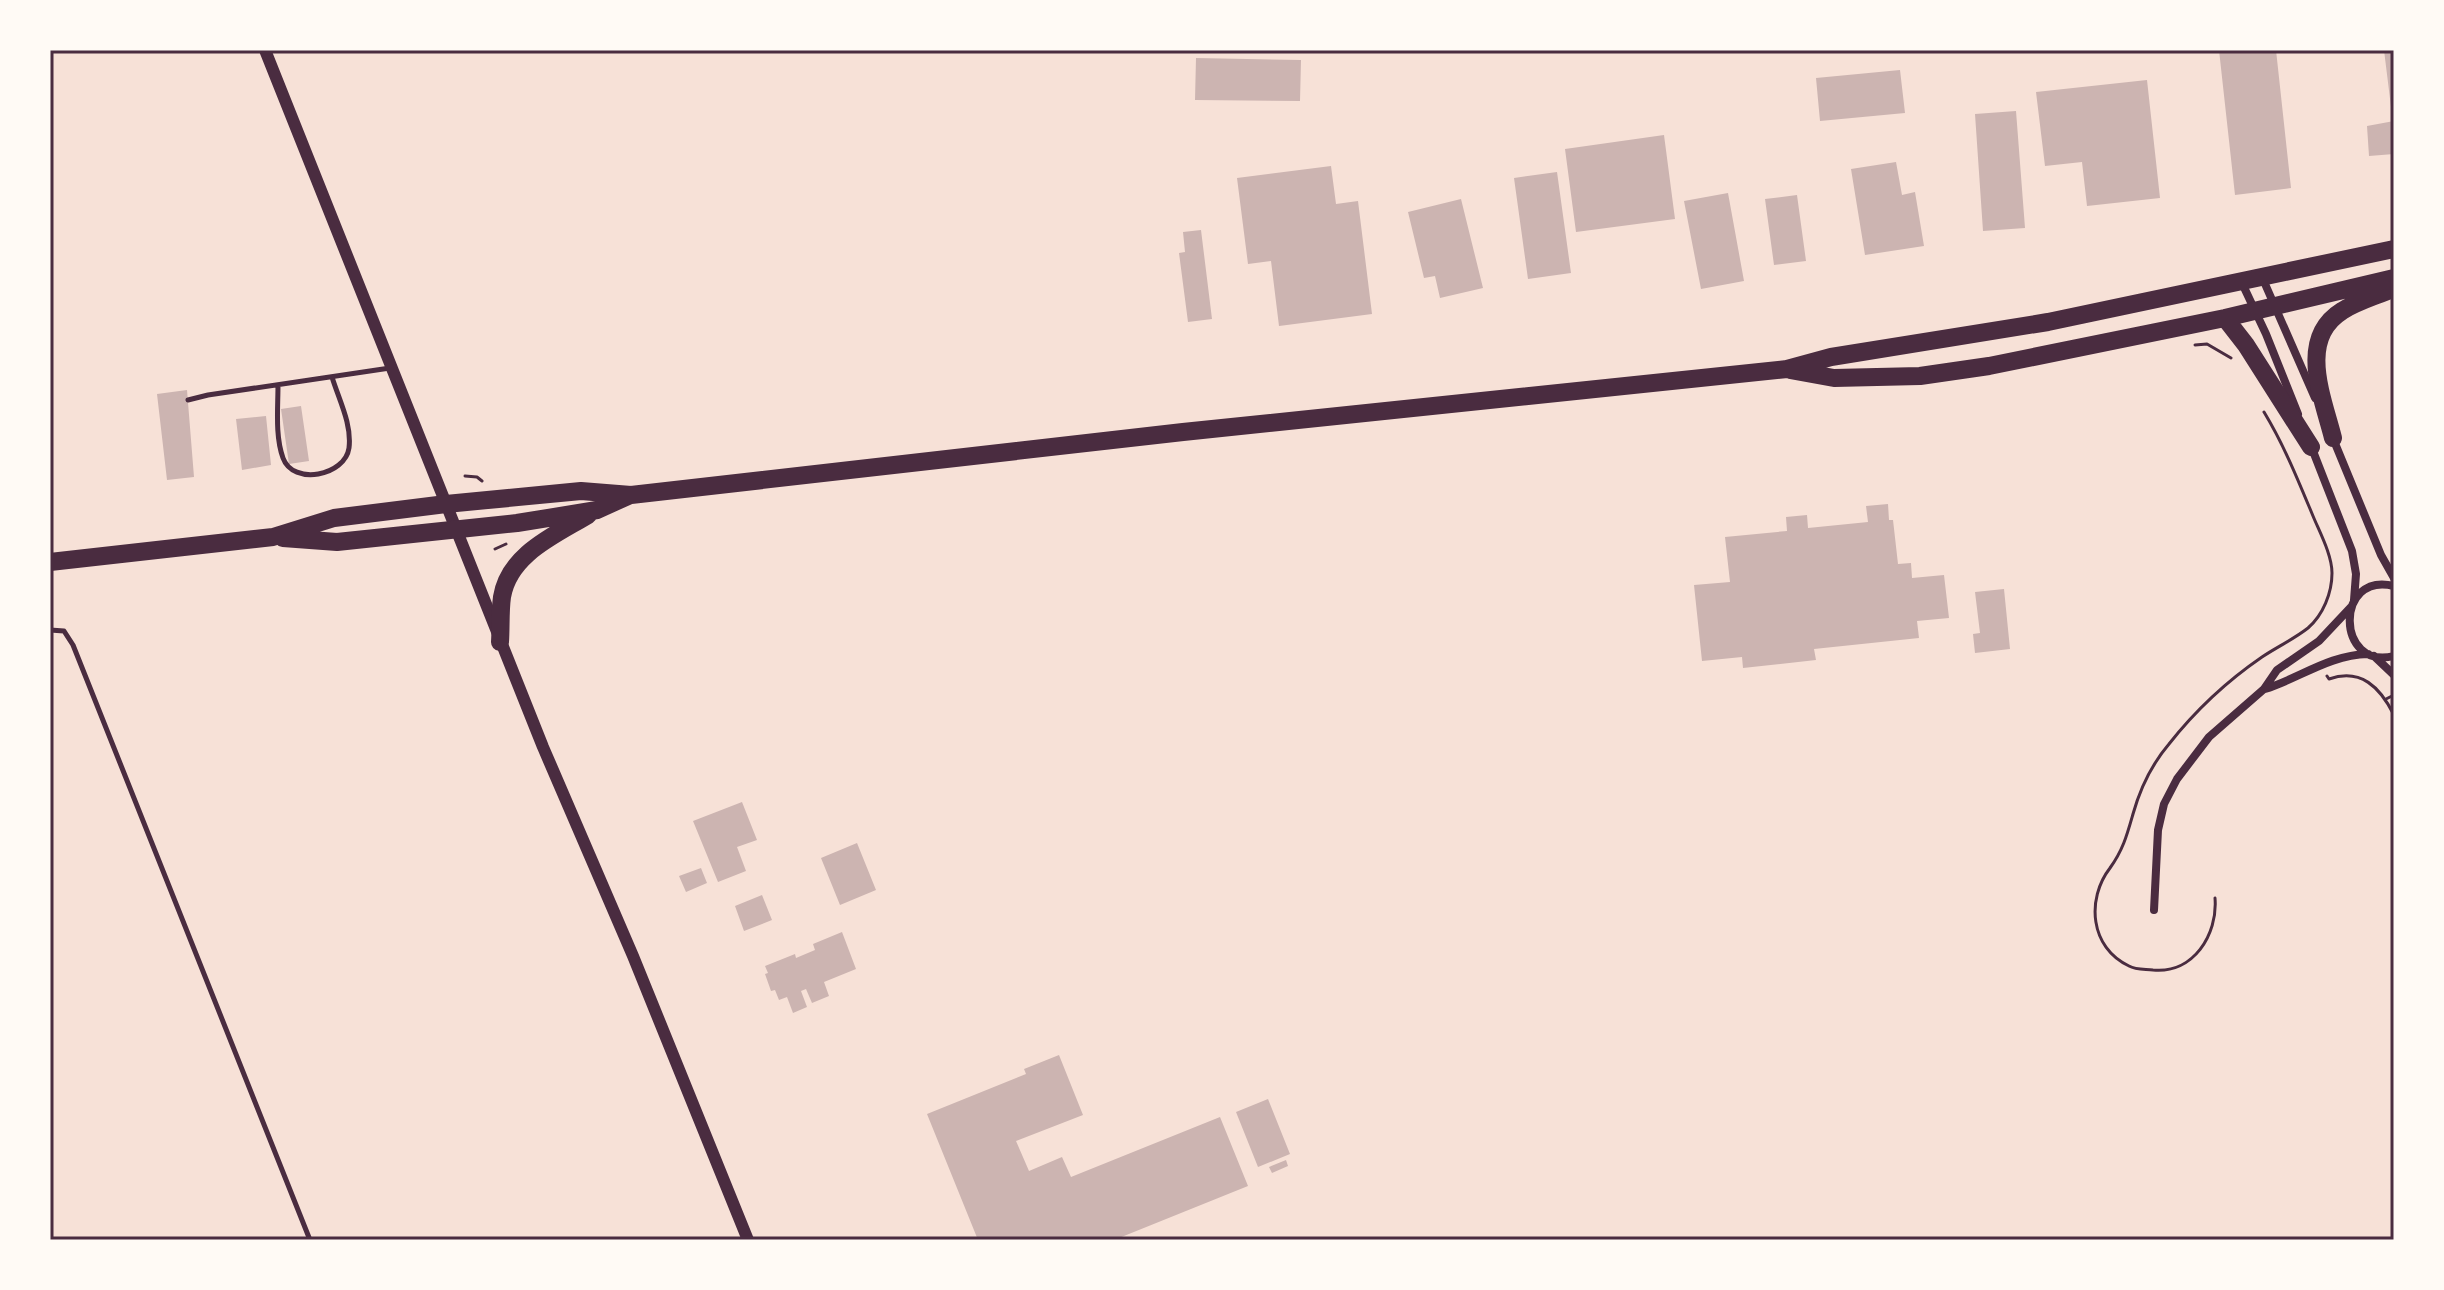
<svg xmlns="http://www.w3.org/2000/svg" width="2444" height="1290" viewBox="0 0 2444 1290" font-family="'Source Sans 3',sans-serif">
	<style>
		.building { fill: #ccb4b1 }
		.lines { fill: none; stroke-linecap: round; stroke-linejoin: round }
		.path { stroke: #4a2c40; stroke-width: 3 }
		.service { stroke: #4a2c40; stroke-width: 5 }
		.minor { stroke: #4a2c40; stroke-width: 8 }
		.tertiary { stroke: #4a2c40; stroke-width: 12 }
		.trunk { stroke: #4a2c40; stroke-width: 18 }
		.neatline { fill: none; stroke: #4a2c40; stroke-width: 3 }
	</style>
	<rect width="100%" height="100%" fill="#f7e1d7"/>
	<path class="building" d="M2219,50h57l15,138 -56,7z
		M2384,50h10v65h-2z
		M1196,58l105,2 -1,41 -105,-1z
		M1900,70l5,43 -85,8 -4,-43z
		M2147,80l13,118 -73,8 -5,-44 -37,4 -9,-74z
		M2016,111l9,117 -42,3 -8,-117z
		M2394,121v33l-25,2 -2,-30z
		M1664,135l11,84 -99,13 -11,-83z
		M1896,162l6,33 13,-3 9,54 -59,9 -14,-86z
		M1331,166l5,38 22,-3 14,113 -93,12 -8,-65 -23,3 -11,-86z
		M1557,172l14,101 -43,6 -14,-101z
		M1728,193l16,88 -43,8 -17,-88z
		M1797,195l9,66 -32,4 -9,-66z
		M1461,199l22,89 -43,10 -5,-22 -11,2 -16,-66z
		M1201,230l11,89 -24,3 -9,-69 6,-1 -2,-20z
		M187,390l7,87 -27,3 -10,-86z
		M301,406l8,55 -20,3 -8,-55z
		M266,416l5,49 -29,5 -6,-51z
		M1888,504l1,16h4l5,44 13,-1 1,15 32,-3 5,43 -32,3 2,17 -105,11 2,11 -73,8 -1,-11 -40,4 -8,-76 36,-3 -5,-45 62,-6 -1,-14 21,-2 1,13 60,-6 -2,-16z
		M2004,589l6,60 -35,4 -2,-19 7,-1 -5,-41z
		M742,802l15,38 -20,7 9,24 -28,11 -25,-61z
		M857,843l19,47 -36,15 -19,-47z
		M701,868l6,15 -21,9 -7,-16z
		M762,895l10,25 -28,11 -9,-25z
		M842,932l14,37 -32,13 5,14 -17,7 -6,-14 -5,2 6,16 -14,6 -6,-16 -8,3 -4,-10 -4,1 -6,-17 3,-1 -3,-7 30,-12 1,4 19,-8 -2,-6z
		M1059,1055l24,60 -67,26 13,30 33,-14 9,20 149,-60 28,69 -134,54h-136l-51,-126 99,-40 -2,-5z
		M1268,1099l22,55 -32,13 -22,-55z
		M1286,1160l2,6 -16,7 -3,-6z"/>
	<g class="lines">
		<path class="path" d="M2195,345l12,-1 24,14
			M465,476l12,1 5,4
			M495,549l11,-5
			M2327,676l2,3c32,-11 51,8 65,36
			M2386,699l8,-4
			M2215,898c3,37 -22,76 -62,72 -8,-1 -17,0 -24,-4 -39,-18 -43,-67 -19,-98 13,-18 17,-33 23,-54 7,-25 19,-50 36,-70 26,-33 58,-63 93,-87 15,-10 32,-18 46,-29 15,-13 24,-35 24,-55 0,-18 -12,-40 -19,-57 -15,-36 -29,-71 -49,-104"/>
		<path class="service" d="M278,385c0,23 -3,51 5,73 10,28 62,18 66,-10 3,-24 -10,-48 -17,-71
			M188,400l20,-5 182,-27
			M50,630l14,1 9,14 237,595"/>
		<path class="minor" d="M2262,277l53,121
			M2241,281l25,53 32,80
			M2332,436l49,119 13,23
			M2311,446l41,105 4,23 -2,26
			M2394,586c-60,-15 -58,85 0,70
			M2374,656l20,19
			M2265,689c35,-11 64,-34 103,-35
			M2154,910l4,-80 6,-26 13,-25 32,-42 55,-48 13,-19 42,-29 32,-34"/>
		<path class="tertiary" d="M265,50l278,697 90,209 115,284"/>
		<path class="trunk" d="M2225,318l21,27 65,102
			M1790,370l44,8 86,-2 69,-10 236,-48 169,-40
			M2333,438c-10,-40 -36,-99 9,-127 15,-10 35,-15 52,-23
			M283,538l54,4 180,-19 80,-13 31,-14
			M50,562l223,-25 61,-19 112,-14 135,-13 50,4 552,-63 604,-63 44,-12 217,-35 346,-73
			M500,642c1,-15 0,-31 2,-45 7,-43 53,-62 86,-82"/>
	</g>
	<rect width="2444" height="1290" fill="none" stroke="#fffaf5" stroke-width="104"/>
	<rect x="52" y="52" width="2340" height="1186" class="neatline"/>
</svg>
